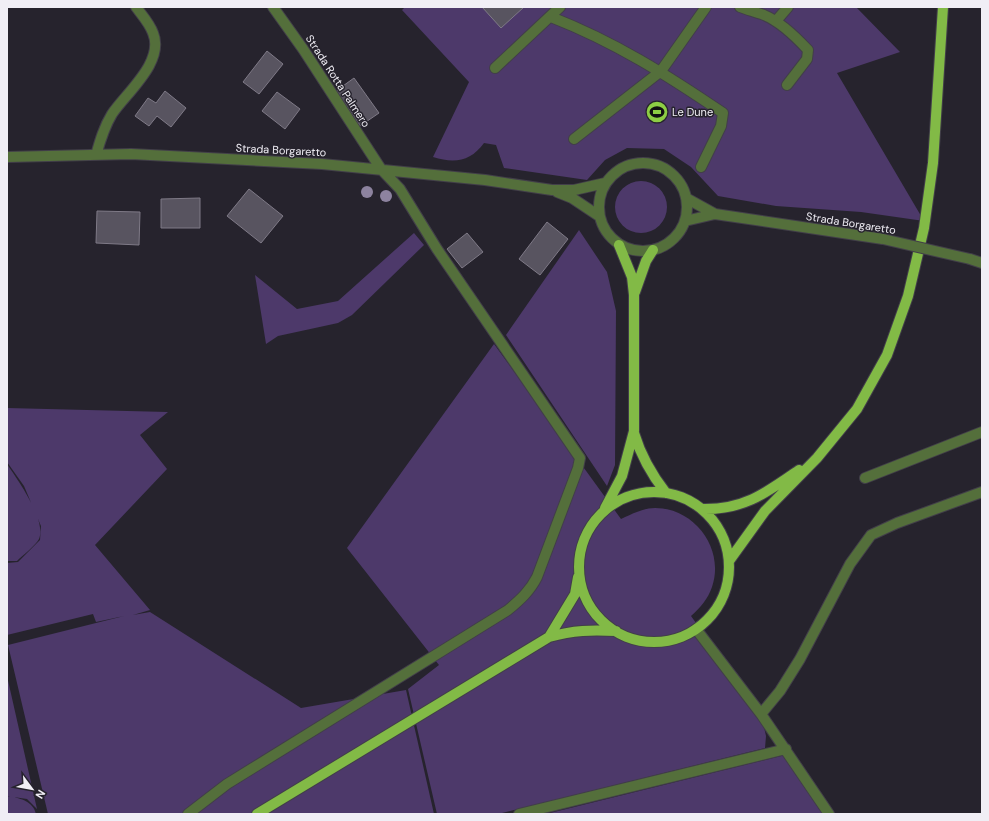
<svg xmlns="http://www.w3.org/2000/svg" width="989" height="821" viewBox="0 0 989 821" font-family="'DM Sans',sans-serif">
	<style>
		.green { fill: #4d396a }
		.building { fill: #585460; stroke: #7f7a87 }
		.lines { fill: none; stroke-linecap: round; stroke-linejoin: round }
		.minor-casing { stroke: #423f49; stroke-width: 12 }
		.major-casing { stroke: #423f49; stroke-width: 12 }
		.minor { stroke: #546f3b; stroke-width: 10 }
		.major { stroke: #82ba46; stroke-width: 10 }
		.minor-bridge-casing { stroke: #423f49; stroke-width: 12; stroke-linecap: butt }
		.minor-bridge { stroke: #546f3b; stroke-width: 10 }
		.tree { fill: #8d839f }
		.labels { text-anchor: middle; stroke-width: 3; stroke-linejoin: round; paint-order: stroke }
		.street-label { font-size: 11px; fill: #f0eef5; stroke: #26232d }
		.poi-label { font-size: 11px; fill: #f0eef5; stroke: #26232d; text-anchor: start }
	</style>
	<rect width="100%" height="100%" fill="#26232d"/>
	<path class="green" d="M405,7h451l44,45 -63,21 87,148 -63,-9 -85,-6 -58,-10 -27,-29 -27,-18 -37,-1 -22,12 -18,20 -83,-12 -8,-23 -12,-2c-13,18 -29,21 -51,14l36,-75 -67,-72z
		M615 207a26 26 0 1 1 52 0a26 26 0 1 1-52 0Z
		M579,230l28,42 9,39 -1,154 -8,21 -101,-151z
		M414,233l10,12 -72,70 -14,8 -60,13 -12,8 -11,-69 42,34 41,-8z
		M494,344l127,175c11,-5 22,-11 34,-11 40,0 70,41 57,79 -4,12 -12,21 -21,29l70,98 5,22 -1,12 -267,66h-61l-29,-125 31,-24 -92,-117z
		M7,408l161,4 -28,23 27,34 -72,76 55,65 -17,5 17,-3 151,96 105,-18 28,124h-386l-40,-169 116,-29 -28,6 -3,-8 -86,21v-72l11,-1 22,-22 1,-14 -17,-40 -17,-24z
		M7,464c10,15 40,56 32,75 -3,6 -17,17 -22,22h-10z
		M7,676l30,133 -10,-10 -20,-3z
		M785,755l39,59h-278z
		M10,796c11,3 23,5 26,18h-29v-17z"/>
	<path class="building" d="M482,7h42l-23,21z
		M267,51l16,13 -24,30 -16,-12z
		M354,78l25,35 -19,13 -24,-35z
		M165,91l21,17 -15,19 -14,-11 -8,10 -14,-10 13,-18 8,5z
		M277,92l23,17 -15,20 -23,-18z
		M249,189l34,27 -22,27 -34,-27z
		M200,198v30h-39v-29z
		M97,211l43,1 -1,33 -43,-2z
		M547,222l21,17 -28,36 -21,-16z
		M467,233l16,19 -21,16 -15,-19z"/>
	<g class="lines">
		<g class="minor-casing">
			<path id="minor" d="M740,7c8,3 16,5 24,8 17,7 32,22 44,35l-1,9 -20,26
				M551,17c64,25 116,58 172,96l-2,13 -20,41
				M776,21l12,-14
				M495,68l65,-61
				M574,139l87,-68 45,-64
				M96,155c4,-14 8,-28 16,-41 14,-21 53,-52 41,-81 -3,-9 -11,-18 -17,-26
				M7,157l124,-3 191,10 163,16 67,10h22l31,-7
				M599 207a44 44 0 1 1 88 0a44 44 0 1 1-88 0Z
				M557,192l15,6 27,18
				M686,198l29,16 168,25
				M685,221l30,-7
				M970,259l12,4
				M865,478l117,-46
				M696,629l65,85 68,100
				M761,714l19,-23 20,-32 50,-95 21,-29 26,-12 85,-31
				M188,814l39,-30 281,-174c12,-10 22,-19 29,-33l41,-109 2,-10 -143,-209 -37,-60 -19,-20 -78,-120 -30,-42
				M519,814l267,-65"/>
		</g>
		<g class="major-casing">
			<path id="major" d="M635,292l11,-31 7,-11
				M634,433c7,23 17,41 32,60
				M579 567a75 75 0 1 1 150 0a75 75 0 1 1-150 0Z
				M605,508l17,-32 12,-45v-136l-2,-18 -13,-32
				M702,509c42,1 64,-16 97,-39
				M729,561l36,-50 52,-53 40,-49 30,-54 21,-59 16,-68 9,-65 10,-156
				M549,637l26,-43 3,-17
				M257,814l292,-177c25,-7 42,-7 67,-6"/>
		</g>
		<use href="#minor" class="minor"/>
		<use href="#major" class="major"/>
		<g class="minor-bridge-casing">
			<path id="minor-bridge" d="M883,239l87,20"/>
		</g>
		<use href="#minor-bridge" class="minor-bridge"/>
	</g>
	<g class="tree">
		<circle cx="367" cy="192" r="6"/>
		<circle cx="386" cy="196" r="6"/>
	</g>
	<defs>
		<g id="stadium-disc" transform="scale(1.15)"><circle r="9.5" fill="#8dce44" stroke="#26232d"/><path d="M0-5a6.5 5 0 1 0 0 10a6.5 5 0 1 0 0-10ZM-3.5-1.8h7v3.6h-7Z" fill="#111"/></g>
	</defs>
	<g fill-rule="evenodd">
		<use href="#stadium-disc" x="657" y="112"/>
	</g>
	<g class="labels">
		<g class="street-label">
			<text transform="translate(338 81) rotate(57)" y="4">Strada Rotta Palmero</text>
			<text transform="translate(281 150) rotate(3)" y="4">Strada Borgaretto</text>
			<text transform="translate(851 223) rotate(9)" y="4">Strada Borgaretto</text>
		</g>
		<g class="poi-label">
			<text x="672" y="116">Le Dune</text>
		</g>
	</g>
	<rect width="989" height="821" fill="none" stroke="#f0eef5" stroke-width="16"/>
	<g transform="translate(32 789) rotate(122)" stroke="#26232d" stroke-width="3" paint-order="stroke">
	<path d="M0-3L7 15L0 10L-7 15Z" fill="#f0eef5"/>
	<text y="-6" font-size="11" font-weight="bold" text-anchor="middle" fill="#f0eef5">N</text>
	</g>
</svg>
